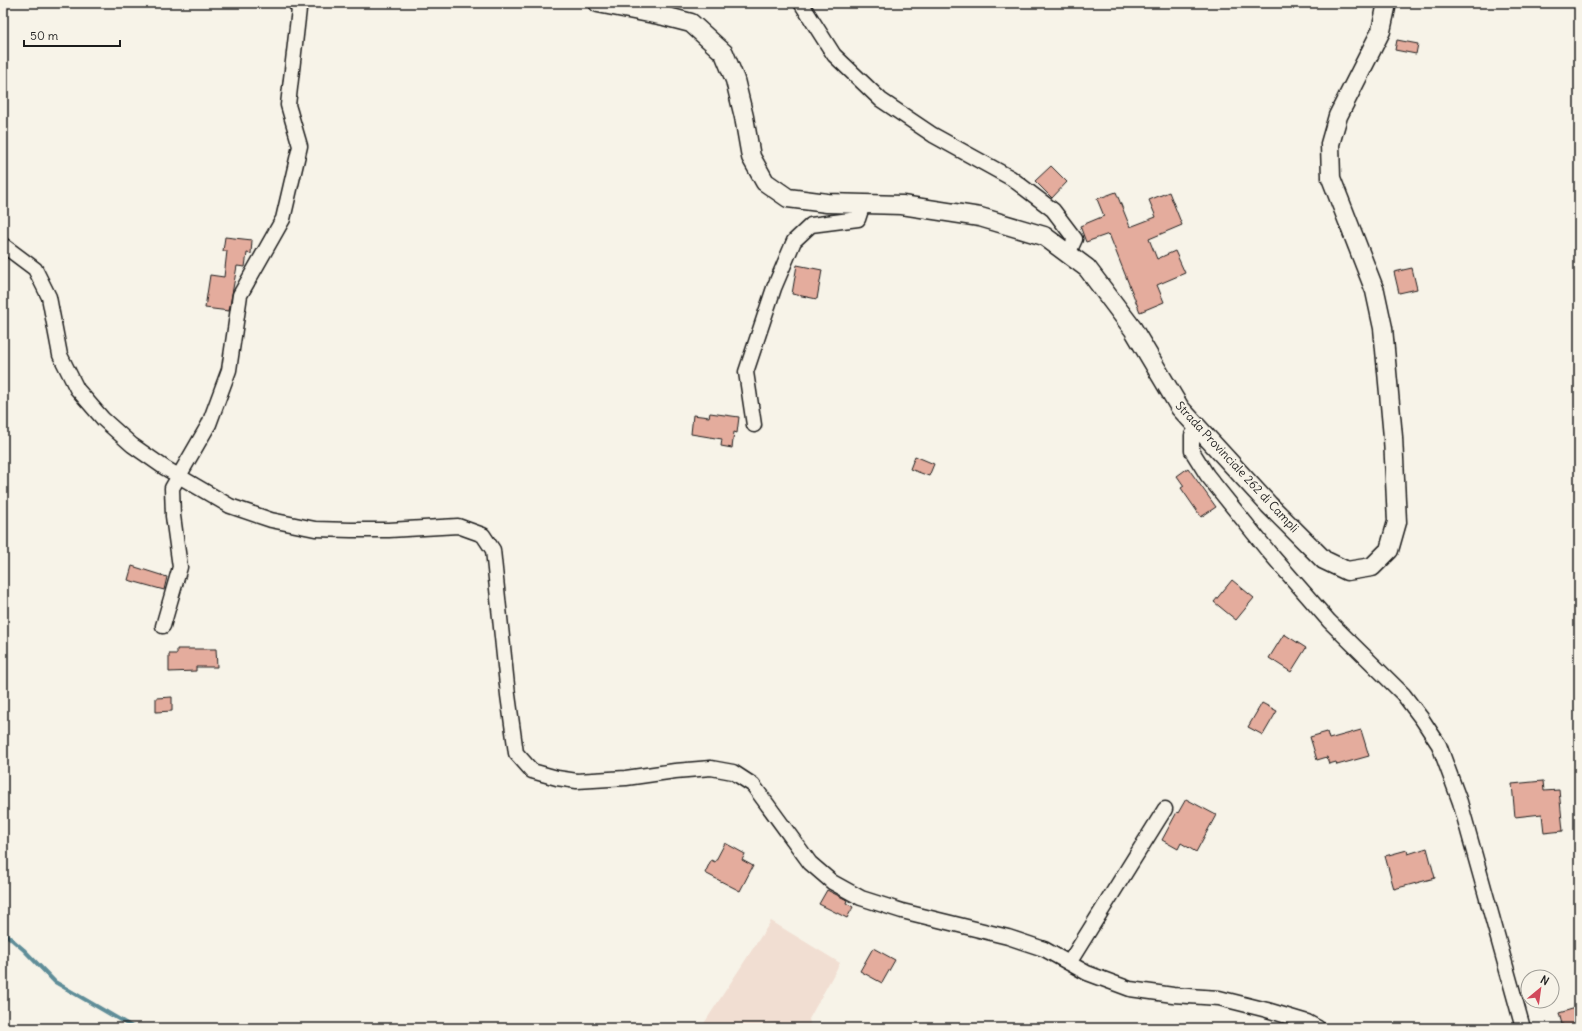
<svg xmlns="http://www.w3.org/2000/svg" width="1582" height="1031" viewBox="0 0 1582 1031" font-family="Delius,sans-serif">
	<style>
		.built { fill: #f1ded2 }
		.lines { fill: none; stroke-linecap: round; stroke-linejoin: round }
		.stream { stroke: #5f8d98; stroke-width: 4 }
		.building { fill: #e4ac9d; stroke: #1c1c1c }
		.minor-casing { stroke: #1c1c1c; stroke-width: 17 }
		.major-casing { stroke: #1c1c1c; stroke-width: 21 }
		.minor { stroke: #f7f3e8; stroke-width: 14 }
		.major { stroke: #f7f3e8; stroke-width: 18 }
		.labels { text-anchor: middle; stroke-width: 3; stroke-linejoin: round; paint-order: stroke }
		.street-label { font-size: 12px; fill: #1c1c1c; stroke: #f7f3e8 }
	</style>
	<rect width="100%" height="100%" fill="#f7f3e8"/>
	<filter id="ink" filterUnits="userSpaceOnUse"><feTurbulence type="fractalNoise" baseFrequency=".025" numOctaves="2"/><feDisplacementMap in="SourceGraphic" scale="8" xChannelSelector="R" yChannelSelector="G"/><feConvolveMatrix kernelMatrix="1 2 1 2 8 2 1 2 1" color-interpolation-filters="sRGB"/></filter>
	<g filter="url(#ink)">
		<path class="built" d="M771,921l69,42 -31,56 2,9h-110z"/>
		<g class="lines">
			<path class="stream" d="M3,932l21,18 31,32 79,46"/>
		</g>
		<path class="building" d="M1397,40l21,4 -2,10 -21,-4z
			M1051,166l16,16 -15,16 -17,-17z
			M1116,192l14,35 26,-10 -7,-17 20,-8 13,33 -33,14 8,20 18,-8 10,22 -28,12 7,17 -24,10 -31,-78 -23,8 -6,-16 24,-10 -7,-17z
			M225,237l27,3 -1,14 -4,-1 -2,14 -8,-1 -8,45 -24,-3 5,-33 14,2 3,-26h-4z
			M797,265l25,5 -5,29 -25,-5z
			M1412,268l5,21 -18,4 -5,-21z
			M710,413l29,4 -2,16 -3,-1 -2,16 -11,-2 1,-7 -31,-5 2,-19 16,2z
			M915,456l19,8 -5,12 -19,-7z
			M1188,468l28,39 -15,10 -20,-29 3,-2 -7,-10z
			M132,566l35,11 -3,13 -36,-10z
			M1232,580l22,18 -18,22 -22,-18z
			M1284,634l22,14 -15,24 -22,-14z
			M177,649h39l1,18h-21v4l-27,1v-18h8z
			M172,697v14l-16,1v-14z
			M1262,703l15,8 -14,24 -15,-8z
			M1361,730l8,26 -32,9 -1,-3 -7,2 -2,-7 -10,3 -7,-23 17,-5 2,7z
			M1543,781l1,10 15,-1 4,41 -19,2 -2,-19 -27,3 -3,-33z
			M1186,799l30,16 -20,37 -15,-9 -3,6 -16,-9 15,-28 1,1z
			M725,843l20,11 -3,6 11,6 -13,25 -35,-18 6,-13 4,2z
			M1427,848l8,30 -41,11 -9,-33 22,-6 1,4z
			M827,890l20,10 -1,3 7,4 -6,11 -28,-14z
			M873,948l22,12 -13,23 -22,-12z
			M1579,1007v21h-16l-4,-15z"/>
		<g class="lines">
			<g class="minor-casing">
				<path id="minor" d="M801,3l33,52 47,45 52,35 78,43 42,32 22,29 -7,15
					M3,245l32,24 14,28 11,58 17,34 26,30 29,26 33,23 65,38 41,14 44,9 36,1h38l69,-4 25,9 10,15 15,145 8,58 16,18 25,7 20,3 49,-3 49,-7 36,-3 22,4 20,13 57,78 22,19 29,16 41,13 106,26 36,12 43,24 43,16 43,6 46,3 48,12 40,12 11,6
					M754,425l-8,-53 28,-84 20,-47 17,-16 47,-6 5,-15
					M1198,428l-6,7v16l15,24 61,76 61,70 74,73 19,25 17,26 21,57 63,226
					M163,626l17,-59 -7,-51 -1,-28 37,-64 20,-54 11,-75 43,-76 17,-73 -12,-41 11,-96 -4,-6
					M1069,963l96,-154"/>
			</g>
			<g class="major-casing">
				<path id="major" d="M598,3l66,13 27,7 33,30 11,27 9,37 7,40 14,25 23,16 39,5 75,2 78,12 64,19 43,32 46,61 47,79 89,97 55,55 23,11 25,-4 17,-17 8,-28 -4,-85 -10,-109 -8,-37 -44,-113 -1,-34 8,-28 43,-85 6,-28"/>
			</g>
			<use href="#minor" class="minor"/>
			<use href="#major" class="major"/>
		</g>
	</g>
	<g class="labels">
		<g class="street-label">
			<text transform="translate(1237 467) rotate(47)" y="4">Strada Provinciale 262 di Campli</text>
		</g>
	</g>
	<rect width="1582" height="1031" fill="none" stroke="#f7f3e8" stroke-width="16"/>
	<rect x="8" y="8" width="1566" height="1015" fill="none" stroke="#1c1c1c" stroke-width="1.5" filter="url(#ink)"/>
	<g transform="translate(1540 989) rotate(29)"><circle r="19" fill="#f7f3e8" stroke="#9f9d96"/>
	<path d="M0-3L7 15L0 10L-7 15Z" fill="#d1495b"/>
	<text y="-6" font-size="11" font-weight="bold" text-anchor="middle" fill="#1c1c1c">N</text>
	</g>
	<path d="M24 40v6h96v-6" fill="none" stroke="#1c1c1c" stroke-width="2"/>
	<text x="30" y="40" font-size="12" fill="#1c1c1c" stroke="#f7f3e8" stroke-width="3" paint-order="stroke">50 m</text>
</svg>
